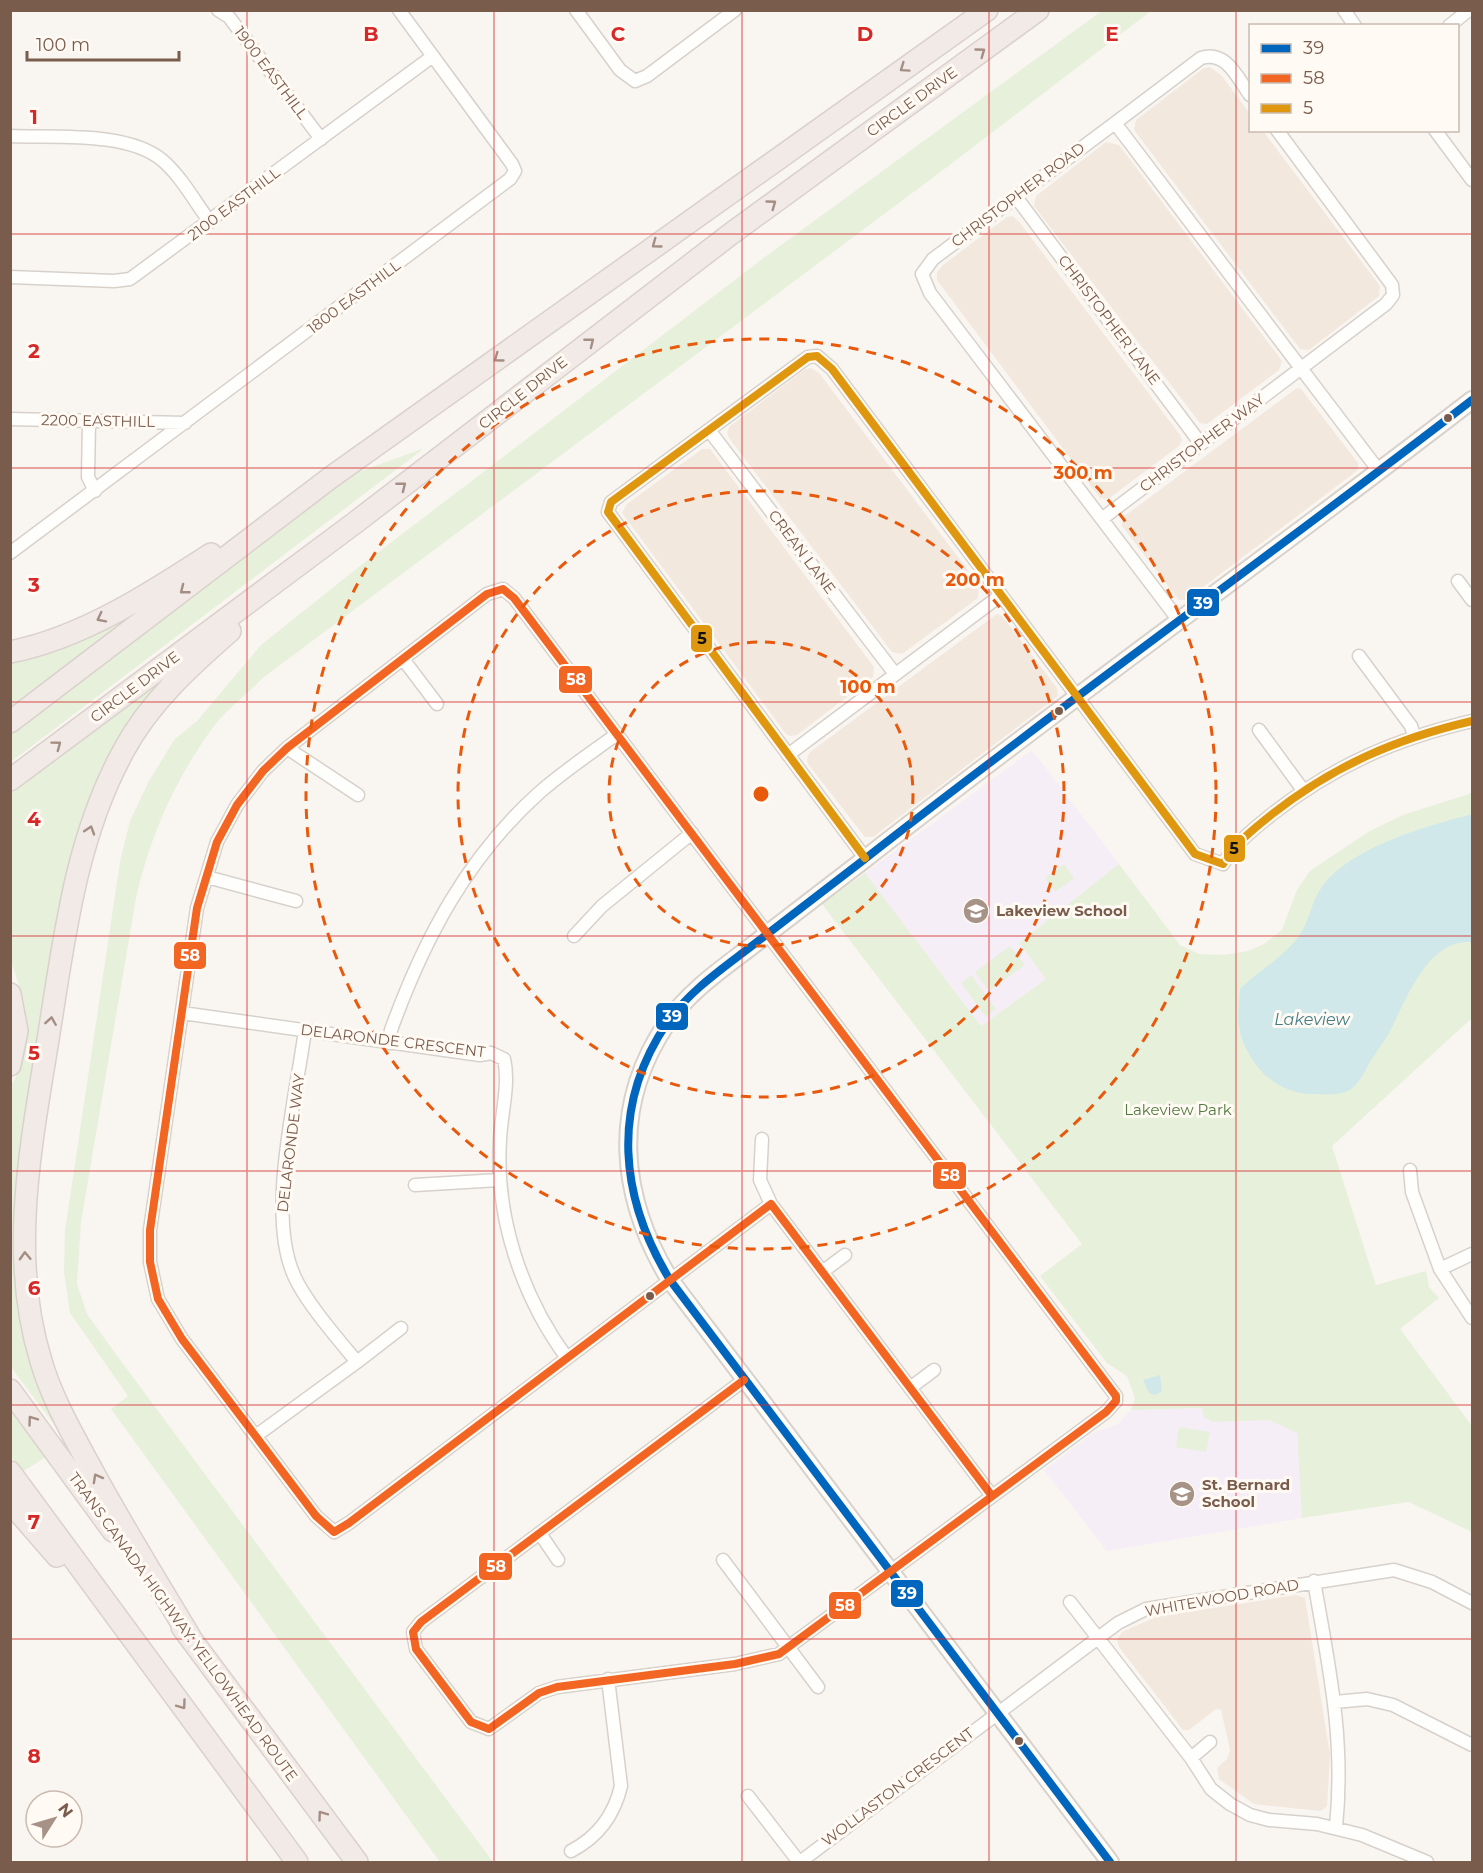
<svg xmlns="http://www.w3.org/2000/svg" width="1483" height="1873" viewBox="0 0 1483 1873" font-family="Montserrat,sans-serif">
	<style>
		.residential { fill: #f2e8de }
		.education { fill: #f6eef6 }
		.green { fill: #e7f0db }
		.water { fill: #d0e8ea }
		.lines { fill: none; stroke-linecap: round; stroke-linejoin: round }
		.street-casing { stroke: #d7d1cb; stroke-width: 15 }
		.secondary-casing { stroke: #d9d2cb; stroke-width: 20 }
		.highway-casing { stroke: #dad1cc; stroke-width: 24 }
		.street { stroke: #fefefd; stroke-width: 12 }
		.secondary { stroke: #fefefd; stroke-width: 16 }
		.highway { stroke: #f2eae7; stroke-width: 21 }
		.bus-1-casing { stroke: #fffaf3; stroke-width: 12 }
		.bus-2-casing { stroke: #fffaf3; stroke-width: 12 }
		.bus-3-casing { stroke: #fffaf3; stroke-width: 12 }
		.bus-1 { stroke: #0065bd; stroke-width: 8 }
		.bus-2 { stroke: #f26522; stroke-width: 8 }
		.bus-3 { stroke: #de970f; stroke-width: 8 }
		.oneway { stroke: #a48e83 }
		.grid { fill: none; stroke: #d62828; stroke-width: 1.5; stroke-opacity: 0.55 }
		.ring { fill: none; stroke: #e8590c; stroke-width: 3; stroke-dasharray: 10 8 }
		.bus-dot { fill: #7a5c4d; stroke: #fffaf3; stroke-width: 2 }
		.labels { text-anchor: middle; stroke-width: 6; stroke-linejoin: round; paint-order: stroke }
		.street-label { font-size: 15px; fill: #7a5c4d; stroke: #fffaf3 }
		.poi-label { font-size: 15px; font-weight: bold; fill: #7a5c4d; stroke: #fffaf3; text-anchor: start }
		.park-label { font-size: 15px; fill: #537a41; stroke: #fffaf3 }
		.water-label { font-size: 16px; font-style: italic; fill: #437c86; stroke: #fffaf3 }
		.grid-label { font-size: 20px; text-anchor: middle; font-weight: bold; fill: #d62828; stroke: #fffaf3; stroke-width: 6; stroke-linejoin: round; paint-order: stroke }
		.centre { fill: #e8590c; stroke: #fffaf3; stroke-width: 3 }
		.ring-label { font-size: 18px; text-anchor: middle; font-weight: bold; fill: #e8590c; stroke: #fffaf3; stroke-width: 6; stroke-linejoin: round; paint-order: stroke }
		.line-badge { stroke: #fffaf3; stroke-width: 2 }
		.badge-label { font-size: 16px; text-anchor: middle; font-weight: bold; fill: #fff }
		.pale-badge-label { font-size: 16px; text-anchor: middle; font-weight: bold; fill: #111 }
	</style>
	<rect width="100%" height="100%" fill="#f9f5f0"/>
	<path class="residential" d="M1210,67l12,9 28,38v16l13,1 117,155 -1,10 -70,54 -9,-1 -166,-219 2,-10 68,-52z
		M1106,142l13,3 163,216 -3,9 -72,54 -7,-1 -166,-217 2,-10z
		M1007,217l6,-1 7,7 160,212 2,5 -3,6 -71,53 -8,-1 -163,-218v-8l6,-7z
		M811,368l8,5 160,212 -1,13 -76,56 -10,-2 -163,-214 -2,-6 3,-6 74,-56z
		M1297,388l4,1 57,74v7l-172,130h-7l-57,-74v-8z
		M702,449h8l3,4 161,214 -1,10 -76,58 -7,1 -4,-2 -164,-221 5,-9z
		M997,614l5,2 55,72 1,8 -185,141h-8l-57,-73 -1,-7 3,-5z
		M1296,1595l9,3 25,157 -3,51 -6,5 -67,-7 -35,-25 -2,-11 10,-9 3,-9 -9,-40 -5,-1 -27,21h-6l-64,-83 -2,-7 5,-8 34,-15z"/>
	<path class="education" d="M1032,750l87,114 -100,79 27,36 -65,47 -116,-153z
		M1202,1408l11,14 56,-3 28,14 5,85 -195,33 -63,-81 49,-37 25,-9 13,-14z"/>
	<path class="green" d="M1103,10l48,1 -208,159 -679,507c-16,16 -36,31 -50,49 -39,53 -64,110 -78,172l-55,324 -4,62 10,30 28,39 378,509h-53l-329,-453 17,-13 -58,-83 -6,-41 1,-41 55,-369 10,-41 19,-40 25,-41 23,-19 64,-76 94,-75 414,-316z
		M422,449v1l-411,312v-36l336,-250z
		M125,616l1,3 -115,88v-49z
		M172,671l-76,116 -15,36 -13,54 -50,335 44,223 -51,-68v-281c24,-41 16,-82 0,-124v-169z
		M1472,793v225l-140,128 44,139 50,-14 3,16 10,11 -39,31 72,97v106l-63,-30 -107,16 -5,-85 -28,-13 -56,2 -9,-5 -2,-9 -71,2 4,-12 -8,-22 -20,-13 -67,-87 42,-32 -260,-340 43,-31 116,153 65,-47 -27,-36 100,-79 61,81 19,9 25,1 24,-4 16,-7 18,-14 15,-40 13,-19 58,-39 35,-17z
		M1064,864l10,14 -19,14 -10,-14z
		M1010,946l15,19 -36,26 -14,-19z
		M971,975l25,34 -10,8 -25,-34z
		M10,1403l39,52 -27,17 -11,-16z
		M1179,1427l31,5 -4,20 -30,-5z"/>
	<path class="water" d="M1469,815h3v127c-45,-4 -67,61 -84,93 -6,9 -12,18 -18,27 -5,9 -12,24 -22,29 -11,5 -29,3 -41,3 -21,-2 -41,-14 -53,-32 -18,-27 -17,-42 -14,-73 18,-18 44,-32 59,-53 14,-20 10,-38 32,-60 33,-32 95,-50 138,-61z
		M1160,1375l2,16 -7,4 -6,-2 -6,-13z"/>
	<g class="lines">
		<g class="street-casing">
			<path id="street" d="M218,10l11,7 92,122
				M576,10l44,60 15,11 12,-5 88,-66
				M1344,10l11,16
				M1449,26l20,-16
				M1115,123l86,-65c25,-8 36,19 49,37
				M1435,130l37,50
				M10,136c45,2 117,-5 152,24 19,16 33,42 48,62
				M1016,197l185,247
				M10,277l104,4 16,-2 303,-223
				M10,419l175,4
				M89,422l-1,55 7,14
				M709,430l186,244
				M1103,518l283,-214 7,-9 -1,-10 -115,-155
				M10,553l500,-374 5,-8 -3,-7 -113,-154
				M1458,581l14,19
				M1180,622l-250,-329 -8,-19 11,-15 182,-136 264,348
				M1359,656l52,70 3,10
				M403,659l34,45
				M1259,730l44,60
				M287,748l71,47
				M788,755l213,-160
				M865,858l-257,-346 3,-10 197,-145 9,-1 15,13 363,485 28,10c14,-22 28,-33 48,-49 62,-49 124,-76 201,-94
				M207,877l89,24
				M574,936l28,-30 90,-73
				M182,1013l298,42 11,-2 13,6c6,25 -3,55 -4,81 -5,77 22,157 67,218
				M389,1043l2,-13c33,-91 76,-173 149,-238 24,-21 51,-39 77,-58
				M762,1139l-2,41 11,24
				M1410,1170l2,22 28,77
				M415,1185l84,-5
				M1472,1254l-32,15 32,49
				M822,1272l23,-17
				M357,1362l44,-34
				M744,1380l-323,242 -8,10 3,17 55,73 18,7 50,-36 18,-6 178,-23 44,-10 327,-242 10,-11v-5l-602,-798 -11,-9 -16,5 -200,154 -24,23 -26,34 -20,37 -20,66 -47,322v32l8,37 24,40 134,177 18,16 15,-9 422,-319 221,292
				M910,1388l24,-18
				M257,1435l100,-73c-19,-23 -54,-63 -64,-89 -26,-62 3,-175 12,-243
				M541,1535l17,25
				M723,1560l95,127
				M1314,1581c15,86 31,158 22,246
				M1070,1602l121,156 20,31 19,15 20,11 19,5 48,4 45,11 65,27
				M1335,1702l32,-3 26,6 79,40
				M1191,1758l19,-16
				M748,1796l51,66
				M571,1851c27,-14 43,-35 50,-65l-13,-107
				M800,1862l298,-224 20,-15 28,-14 248,-39 38,12 40,21"/>
		</g>
		<g class="secondary-casing">
			<path id="secondary" d="M1110,1862l-440,-582c-50,-82 -60,-173 -3,-257 22,-32 55,-54 86,-78 36,-28 72,-55 108,-83 201,-158 409,-306 611,-462"/>
		</g>
		<g class="highway-casing">
			<path id="highway" d="M10,652c72,-14 141,-59 201,-98
				M10,722l320,-244 657,-468
				M10,780l346,-258 376,-289 306,-223
				M10,994l7,37 -7,34
				M10,1390l103,141
				M10,1472l287,390
				M10,1502l47,54
				M182,1627l175,235
				M190,1637c-33,-55 -67,-110 -98,-167 -19,-35 -40,-71 -51,-109 -34,-110 -8,-225 9,-334 15,-95 27,-192 74,-277 25,-47 66,-84 106,-119"/>
		</g>
		<use href="#street" class="street"/>
		<use href="#secondary" class="secondary"/>
		<use href="#highway" class="highway"/>
		<g class="bus-1-casing">
			<path id="bus-1" d="M1110,1862l-440,-582c-50,-82 -60,-173 -3,-257 22,-32 55,-54 86,-78 36,-28 72,-55 108,-83 201,-158 409,-306 611,-462"/>
		</g>
		<g class="bus-2-casing">
			<path id="bus-2" d="M744,1380l-323,242 -8,10 3,17 55,73 18,7 50,-36 18,-6 178,-23 44,-10 327,-242 10,-11v-5l-602,-798 -11,-9 -16,5 -200,154 -24,23 -26,34 -20,37 -20,66 -47,322v32l8,37 24,40 134,177 18,16 15,-9 422,-319 221,292"/>
		</g>
		<g class="bus-3-casing">
			<path id="bus-3" d="M865,858l-257,-346 3,-10 197,-145 9,-1 15,13 363,485 28,10c14,-22 28,-33 48,-49 62,-49 124,-76 201,-94"/>
		</g>
		<use href="#bus-1" class="bus-1"/>
		<use href="#bus-2" class="bus-2"/>
		<use href="#bus-3" class="bus-3"/>
	</g>
	<defs><path id="oneway-chevron" d="M-2-3.5L2.5 0L-2 3.5" fill="none" stroke-width="1.6" stroke-linecap="round" stroke-linejoin="round" transform="scale(1.5)"/></defs>
	<g class="oneway">
		<use href="#oneway-chevron" transform="translate(981 52) rotate(-36)"/>
		<use href="#oneway-chevron" transform="translate(904 68) rotate(145)"/>
		<use href="#oneway-chevron" transform="translate(772 204) rotate(-36)"/>
		<use href="#oneway-chevron" transform="translate(656 244) rotate(144)"/>
		<use href="#oneway-chevron" transform="translate(590 342) rotate(-38)"/>
		<use href="#oneway-chevron" transform="translate(498 358) rotate(144)"/>
		<use href="#oneway-chevron" transform="translate(402 486) rotate(-38)"/>
		<use href="#oneway-chevron" transform="translate(184 590) rotate(142)"/>
		<use href="#oneway-chevron" transform="translate(101 618) rotate(153)"/>
		<use href="#oneway-chevron" transform="translate(57 745) rotate(-37)"/>
		<use href="#oneway-chevron" transform="translate(90 830) rotate(-72)"/>
		<use href="#oneway-chevron" transform="translate(51 1021) rotate(-81)"/>
		<use href="#oneway-chevron" transform="translate(25 1256) rotate(-92)"/>
		<use href="#oneway-chevron" transform="translate(32 1420) rotate(-126)"/>
		<use href="#oneway-chevron" transform="translate(97 1478) rotate(-119)"/>
		<use href="#oneway-chevron" transform="translate(182 1705) rotate(54)"/>
		<use href="#oneway-chevron" transform="translate(322 1815) rotate(-126)"/>
	</g>
	<path class="grid" d="M247,10v1852M494,10v1852M742,10v1852M989,10v1852M1236,10v1852M10,234h1462M10,468h1462M10,702h1462M10,936h1462M10,1171h1462M10,1405h1462M10,1639h1462"/>
	<g class="ring">
		<circle cx="761" cy="794" r="152"/>
		<circle cx="761" cy="794" r="303"/>
		<circle cx="761" cy="794" r="455"/>
	</g>
	<defs>
		<g id="school-disc" transform="scale(1.35)"><circle r="9.5" fill="#a69286" stroke="#fffaf3"/><path d="M0-5L7-2L0 1L-7-2ZM-4 1L0 2.5L4 1V4Q0 6-4 4Z" fill="#fff"/></g>
	</defs>
	<g fill-rule="evenodd">
		<use href="#school-disc" x="976" y="911"/>
		<use href="#school-disc" x="1182" y="1494"/>
	</g>
	<g class="bus-dot">
		<circle cx="1448" cy="418" r="5"/>
		<circle cx="1059" cy="711" r="5"/>
		<circle cx="650" cy="1296" r="5"/>
		<circle cx="1019" cy="1741" r="5"/>
	</g>
	<g class="labels">
		<g class="street-label">
			<text transform="translate(271 73) rotate(53)" y="5">1900 EASTHILL</text>
			<text transform="translate(912 102) rotate(-36)" y="5">CIRCLE DRIVE</text>
			<text transform="translate(1018 195) rotate(-37)" y="5">CHRISTOPHER ROAD</text>
			<text transform="translate(234 204) rotate(-37)" y="5">2100 EASTHILL</text>
			<text transform="translate(354 297) rotate(-37)" y="5">1800 EASTHILL</text>
			<text transform="translate(1109 320) rotate(53)" y="5">CHRISTOPHER LANE</text>
			<text transform="translate(523 393) rotate(-38)" y="5">CIRCLE DRIVE</text>
			<text transform="translate(98 421) rotate(1)" y="5">2200 EASTHILL</text>
			<text transform="translate(1202 443) rotate(-37)" y="5">CHRISTOPHER WAY</text>
			<text transform="translate(802 552) rotate(53)" y="5">CREAN LANE</text>
			<text transform="translate(135 687) rotate(-37)" y="5">CIRCLE DRIVE</text>
			<text transform="translate(393 1041) rotate(7)" y="5">DELARONDE CRESCENT</text>
			<text transform="translate(291 1143) rotate(-83)" y="5">DELARONDE WAY</text>
			<text transform="translate(1222 1598) rotate(-10)" y="5">WHITEWOOD ROAD</text>
			<text transform="translate(183 1627) rotate(54)" y="5">TRANS CANADA HIGHWAY: YELLOWHEAD ROUTE</text>
			<text transform="translate(898 1787) rotate(-37)" y="5">WOLLASTON CRESCENT</text>
		</g>
		<g class="poi-label">
			<text x="996" y="916">Lakeview School</text>
			<text x="1202" y="1490">St. Bernard<tspan x="1202" dy="17">School</tspan></text>
		</g>
		<g class="park-label">
			<text x="1178" y="1115">Lakeview Park</text>
		</g>
		<g class="water-label">
			<text x="1312" y="1025">Lakeview</text>
		</g>
	</g>
	<g class="grid-label">
		<text x="371" y="41">B</text>
		<text x="618" y="41">C</text>
		<text x="865" y="41">D</text>
		<text x="1112" y="41">E</text>
		<text x="34" y="124">1</text>
		<text x="34" y="358">2</text>
		<text x="34" y="592">3</text>
		<text x="34" y="826">4</text>
		<text x="34" y="1060">5</text>
		<text x="34" y="1295">6</text>
		<text x="34" y="1529">7</text>
		<text x="34" y="1763">8</text>
	</g>
	<circle cx="761" cy="794" r="9" class="centre"/>
	<g class="ring-label">
		<text x="1083" y="479">300 m</text>
		<text x="975" y="586">200 m</text>
		<text x="868" y="693">100 m</text>
	</g>
	<g class="line-badge">
		<rect x="1186" y="588" width="34" height="29" rx="6" fill="#0065bd"/>
		<rect x="690" y="624" width="23" height="29" rx="6" fill="#de970f"/>
		<rect x="558" y="665" width="35" height="29" rx="6" fill="#f26522"/>
		<rect x="1223" y="834" width="23" height="29" rx="6" fill="#de970f"/>
		<rect x="173" y="941" width="34" height="29" rx="6" fill="#f26522"/>
		<rect x="655" y="1002" width="34" height="29" rx="6" fill="#0065bd"/>
		<rect x="932" y="1161" width="35" height="29" rx="6" fill="#f26522"/>
		<rect x="478" y="1552" width="35" height="29" rx="6" fill="#f26522"/>
		<rect x="890" y="1579" width="34" height="29" rx="6" fill="#0065bd"/>
		<rect x="828" y="1591" width="34" height="29" rx="6" fill="#f26522"/>
	</g>
	<g class="badge-label">
		<text x="1203" y="609">39</text>
		<text x="576" y="685">58</text>
		<text x="190" y="961">58</text>
		<text x="672" y="1022">39</text>
		<text x="950" y="1181">58</text>
		<text x="496" y="1572">58</text>
		<text x="907" y="1599">39</text>
		<text x="845" y="1611">58</text>
	</g>
	<g class="pale-badge-label">
		<text x="702" y="644">5</text>
		<text x="1234" y="854">5</text>
	</g>
	<rect width="1483" height="1873" fill="none" stroke="#7a5c4d" stroke-width="24"/>
	<rect x="1249" y="24" width="210" height="108" fill="#fffaf3" stroke="#cabbb1" stroke-width="1.5"/>
	<rect x="1261" y="44" width="30" height="9" fill="#0065bd" stroke="#cabbb1" stroke-width="1.5"/>
	<text x="1303" y="54" font-size="18" fill="#7a5c4d">39</text>
	<rect x="1261" y="74" width="30" height="9" fill="#f26522" stroke="#cabbb1" stroke-width="1.5"/>
	<text x="1303" y="84" font-size="18" fill="#7a5c4d">58</text>
	<rect x="1261" y="104" width="30" height="9" fill="#de970f" stroke="#cabbb1" stroke-width="1.5"/>
	<text x="1303" y="114" font-size="18" fill="#7a5c4d">5</text>
	<g transform="translate(54 1819) rotate(53)"><circle r="28" fill="#fffaf3" stroke="#cabbb1" stroke-width="1.5"/>
	<path d="M0-4.5L10 22L0 15L-10 22Z" fill="#a69286"/>
	<text y="-9" font-size="16" font-weight="bold" text-anchor="middle" fill="#7a5c4d">N</text>
	</g>
	<path d="M27 51v9h152v-9" fill="none" stroke="#7a5c4d" stroke-width="3"/>
	<text x="36" y="51" font-size="18" fill="#7a5c4d" stroke="#fffaf3" stroke-width="4.5" paint-order="stroke">100 m</text>
</svg>
